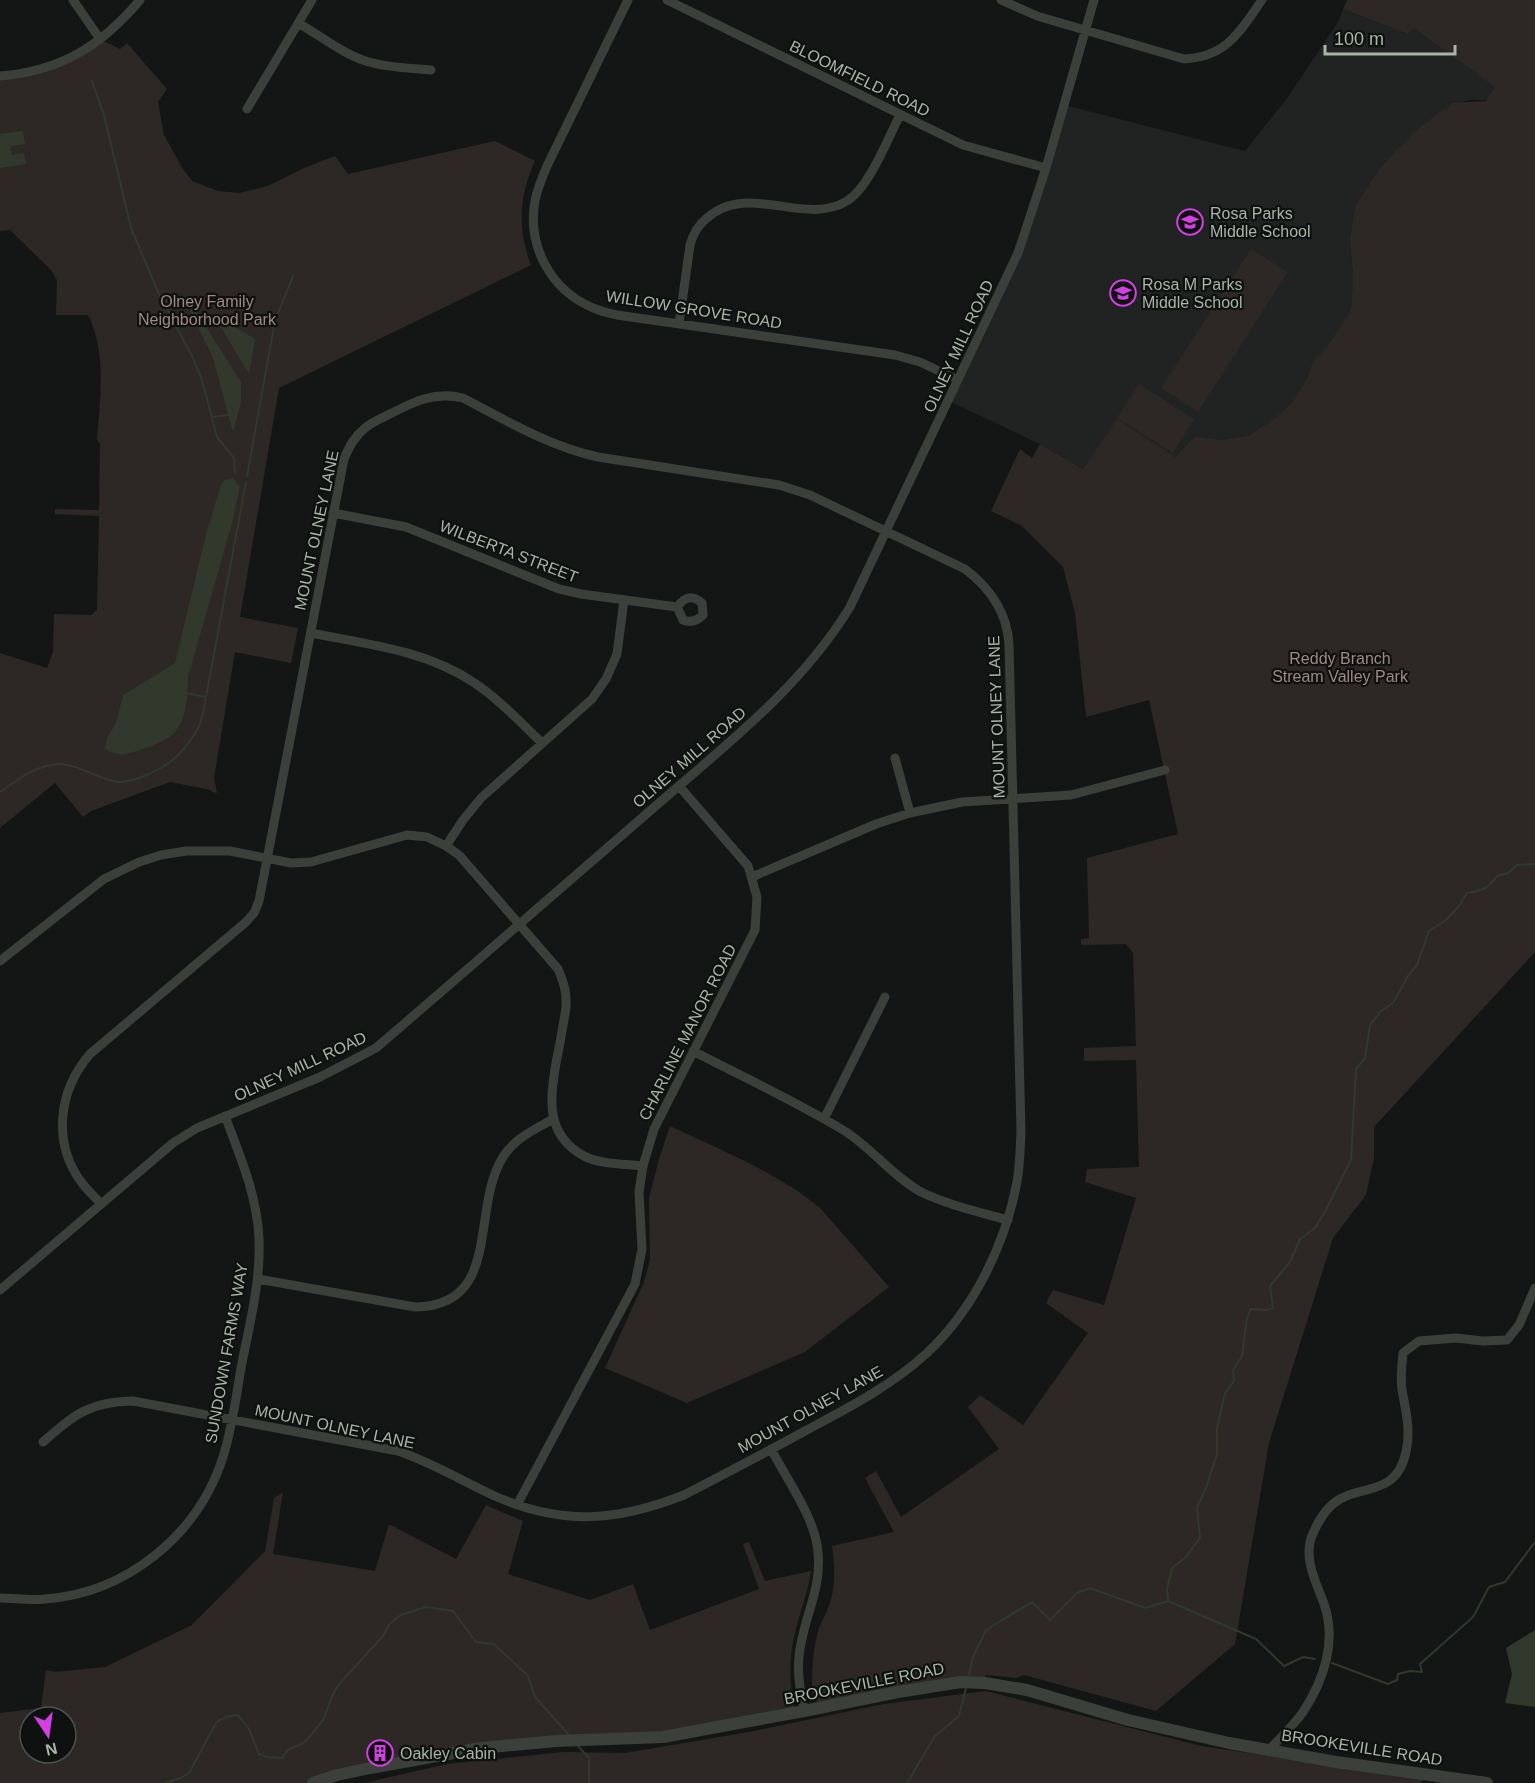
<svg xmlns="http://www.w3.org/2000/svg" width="1535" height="1783" viewBox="0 0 1535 1783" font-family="Helvetica,sans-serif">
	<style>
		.built { fill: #202321 }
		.green { fill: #2d2825; fill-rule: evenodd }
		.water { fill: #30392c }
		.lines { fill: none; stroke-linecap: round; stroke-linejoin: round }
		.stream { stroke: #30392c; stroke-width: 2 }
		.minor { stroke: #3b403b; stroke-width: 9 }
		.tertiary { stroke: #3b403b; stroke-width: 12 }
		.labels { text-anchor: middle; stroke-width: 4.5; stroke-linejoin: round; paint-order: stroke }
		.street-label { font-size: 16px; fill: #a8b5a7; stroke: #0f1110 }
		.poi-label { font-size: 16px; fill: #a8b5a7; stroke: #0f1110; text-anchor: start }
		.park-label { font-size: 16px; fill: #9f8980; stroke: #0f1110 }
	</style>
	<rect width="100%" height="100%" fill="#141615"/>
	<path class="built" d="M1444,0h91l-24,100h-42l-21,7 -69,62 -24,37 -5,33 3,37 -2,37 -47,78 -28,26 -26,18 -29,5 -26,-4 -20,21 -92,12 -43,-25 -91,-43 69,-148 46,-148 181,46 43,-54 50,-75 5,-13 63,25z"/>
	<path class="green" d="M1347,0h188v952l-161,175v31l-8,37 -33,43 -64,205 -34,201 -79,67 -132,-36 -8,3 -30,-3 -4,6 -164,26 -3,-12 -3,-2c0,-20 0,-41 6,-61 2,-9 8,-17 11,-26 7,-19 6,-40 3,-60l62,-14 -29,-54 11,-7 25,46 98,-68 -31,-42 12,-12 43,30 65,-92 -42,-30 7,-13 51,15 32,-107 -51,-16 2,-13 52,-2 -3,-107 -52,1v-13l52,-2 -3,-93 -7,-9 -45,1v-6l8,-1 -2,-80 91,-24 -29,-134 -63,17 -11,-104 -12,-46 -41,-41 -31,-15 29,-62 12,9 8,-14 43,25 34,-50 58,38 20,-21 26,4 29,-5 26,-18 16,-15 16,-25 5,-16 15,-15 23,-36 2,-34 -3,-37 5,-33 24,-37 35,-37 38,-29 34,-2 9,-14 -81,-59 -7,6 -64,-25z
		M100,39l20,10 7,-6 40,46 -9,13 6,33 17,31 11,15 26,10 21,2 29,-7 36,-18 31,-12 13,18 147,-33 40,20c-16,34 -18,69 -4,104l-252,123 -39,229 58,11 -7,35 -56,-11 -21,126 3,15 -5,-1 -1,-2 -41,-8 -79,29 -8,6 -28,-34 -55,45v-175l47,15 6,-16 1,-38 37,1 6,-5 2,-94 -44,-2v-5l44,1 1,-66 -3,-5c3,-41 10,-86 -9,-124h-32l1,-35 -6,-10 -41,-40 -10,1v-155l43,-7z
		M1251,249l37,23 -90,140 -37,-24z
		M1139,384l55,35 -21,34 -56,-35z
		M670,1126c48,23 111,48 151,83l68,78 -84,65 -118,51 -82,-35 39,-86 6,-22 -1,-62 10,-39z
		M283,1492l-10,62 102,17 14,-47 67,35 30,-54 37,16 -15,53 82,26 43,-16 17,46 109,-41 -16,-45 6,-2 16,39 46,-10c-3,22 -10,37 -15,58 -8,29 -7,54 -1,83l-74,15 -118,12 -260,29 -38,15h-305v-70l41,-5 5,-38 9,2 50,-5 87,-42 73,-74 9,-53zM30,1717h36v36h-36z
		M986,1691l215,55 222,33 -2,4h-1057l83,-19 116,-12 62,1 124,-21 135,-28z"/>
	<path class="water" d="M23,131l2,13 -15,2 2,9 12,-2 2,11 -26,4v-34z
		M188,298l53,84v20l-7,27h-2l-19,-71 -28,-58z
		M222,319l33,20 -6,35 -30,-50z
		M233,478l7,9 -8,37 -44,153c0,17 -1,41 -13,55 -9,10 -39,21 -52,22 -6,1 -12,-2 -18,-5l2,-11 9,-15 7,-28 52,-32 31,-129 15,-49 4,-5z
		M1535,1630v77l-30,-4 7,-29 -6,-26z"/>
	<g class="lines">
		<path class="stream" d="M92,81l12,34 27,113 27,64 35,66 9,22 15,57 17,21 1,15
			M212,417l17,-2
			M247,476l28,-155 18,-45
			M186,693l20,4
			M0,792c20,-14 33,-25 57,-28 17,-1 39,13 56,17 18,5 54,-14 66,-27 8,-8 14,-17 19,-26 5,-9 6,-21 8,-31l40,-215
			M1168,1601l-1,-12 5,-21 13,-10 15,-20 -3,-31 9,-19 11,-34v-26l8,-35 9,-12 -1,-11 9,-14 5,-38 4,-9 14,1 8,-2 -3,-22 20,-24 10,-23 15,-11 11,-18 25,-50 5,-91 9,-11 5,-33 11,-14 12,-8 15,-27 9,-11 12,-34 17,-11 13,-14 8,-13c14,-2 22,-5 30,-17l11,-3 9,-8 18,-1
			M1332,1663l56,21 9,-4 1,-6 12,-3 12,1 -2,-8 53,-47 16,-30 16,-5 30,-40
			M968,1679l5,-22 13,-27 46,-28 18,18 27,-27 13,-5 55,20 23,-7 88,38 28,27 19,-9 12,2
			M577,1745l12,13v25
			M165,1783l16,-5 8,-5 27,-50c7,-6 13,-7 22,-8l11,14 10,25 8,3 15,1 6,-8 17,-8 18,-22 11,-28 7,-10 42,-46 7,-13 11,-8 25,-8 27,4 23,31 18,2 34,32 7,21 35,39
			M907,1783l28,-47 24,-20 7,-28"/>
		<path class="minor" d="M73,0l27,39
			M628,0l-81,166c-5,12 -10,23 -12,35 -8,44 15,88 56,106 8,4 18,6 26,8l278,40 25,7 38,18
			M667,0l296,145 83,23
			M1001,0l36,16 147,43c43,-2 56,-28 78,-59
			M298,23c23,13 46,32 71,39 20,6 41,6 62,8
			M0,76c61,-5 101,-30 140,-76
			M247,109l65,-109
			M679,324l11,-79c3,-11 8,-20 17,-27 41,-37 97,9 140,-17 22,-13 41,-63 53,-86
			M333,513l73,14 153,62 22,5 96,13c8,-10 15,-13 25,-4l1,12c-6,6 -12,8 -20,5l-6,-13
			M311,633c55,11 114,17 162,49 26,17 47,40 69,61
			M895,758l15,55
			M446,846l17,-26 18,-22 111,-99 14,-20 11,-25 7,-54
			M752,877l124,-53 34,-11 52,-11 109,-7 94,-25
			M0,961l104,-82 35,-17 22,-7 25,-4h44l61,12 20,-1 96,-27 20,2 19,9 13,9 99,114c6,14 9,24 8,39 -3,18 -6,36 -10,55 -6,36 -11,72 28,93 14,8 42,8 59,10
			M693,1051c50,26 102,50 150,79 28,17 49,46 78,62 27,13 58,20 87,28
			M824,1119l61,-122
			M258,1279l157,28c88,-1 55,-98 88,-150 12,-19 31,-27 50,-38
			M0,1290l173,-147 24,-15 123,-51 56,-29c92,-79 183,-158 275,-238 71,-62 149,-121 199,-203l168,-354 28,-85 48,-168
			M43,1442c32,-28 46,-40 90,-41l265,50c35,12 66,31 99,46 67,29 121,24 187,-2 40,-21 81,-42 121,-64 43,-23 86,-45 122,-78 47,-44 78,-108 90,-171 3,-16 3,-33 4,-50l-12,-488c-2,-32 -19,-56 -44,-75l-155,-74 -31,-10 -181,-28c-49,-11 -91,-36 -135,-59 -29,-7 -50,4 -75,17 -8,4 -18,8 -24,14 -10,8 -15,18 -20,30l-85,442 -5,12 -8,9 -156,132c-32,37 -38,89 -8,129 6,8 13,14 19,21
			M771,1449c16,31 45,70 47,104 4,38 -16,67 -19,104 -2,18 2,36 5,54
			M517,1505l118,-221 7,-35 -3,-57 4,-26 11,-37 101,-199 2,-33 -9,-31 -69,-80
			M0,1598c15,0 31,3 45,1 82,-6 153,-64 178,-142 9,-28 13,-59 18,-89 8,-42 20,-86 18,-130 -2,-43 -19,-82 -34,-122
			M1270,1749c11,-12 24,-24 33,-37 21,-32 34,-71 21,-108 -7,-20 -20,-43 -13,-66 5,-12 11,-25 22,-34 24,-21 63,-5 73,-52 5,-22 0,-40 -4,-62 -2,-12 0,-25 1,-37l16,-12 37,-3 27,3 24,-1 12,-15 16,-37"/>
		<path class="tertiary" d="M313,1783l24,-8 33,-7 111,-20 75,-7 107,-4 141,-26 94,-19 63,-10 24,1 42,7 101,30 101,23 107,19 151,21"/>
	</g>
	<defs>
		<g id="school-ring" transform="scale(1.35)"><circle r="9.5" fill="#0f1110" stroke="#d33fe3" stroke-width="1.5"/><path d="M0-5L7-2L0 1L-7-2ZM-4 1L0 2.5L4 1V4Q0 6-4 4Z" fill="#d33fe3"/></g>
		<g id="building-ring" transform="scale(1.35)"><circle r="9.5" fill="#0f1110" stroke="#d33fe3" stroke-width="1.5"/><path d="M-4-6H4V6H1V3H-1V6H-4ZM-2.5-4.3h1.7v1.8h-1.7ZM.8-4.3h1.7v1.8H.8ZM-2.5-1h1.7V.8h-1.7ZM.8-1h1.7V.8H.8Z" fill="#d33fe3"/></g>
	</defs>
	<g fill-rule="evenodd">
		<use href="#school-ring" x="1190" y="222"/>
		<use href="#school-ring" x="1123" y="293"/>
		<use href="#building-ring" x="380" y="1753"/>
	</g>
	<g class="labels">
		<g class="street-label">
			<text transform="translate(860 78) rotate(26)" y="6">BLOOMFIELD ROAD</text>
			<text transform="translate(694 309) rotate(9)" y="6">WILLOW GROVE ROAD</text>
			<text transform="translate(958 346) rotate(-65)" y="6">OLNEY MILL ROAD</text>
			<text transform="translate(316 530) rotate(-78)" y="6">MOUNT OLNEY LANE</text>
			<text transform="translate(509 551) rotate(21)" y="6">WILBERTA STREET</text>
			<text transform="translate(996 717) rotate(-92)" y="6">MOUNT OLNEY LANE</text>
			<text transform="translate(689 757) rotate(-41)" y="6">OLNEY MILL ROAD</text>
			<text transform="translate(687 1032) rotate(-63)" y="6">CHARLINE MANOR ROAD</text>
			<text transform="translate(300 1066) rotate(-25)" y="6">OLNEY MILL ROAD</text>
			<text transform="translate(226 1353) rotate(-80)" y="6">SUNDOWN FARMS WAY</text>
			<text transform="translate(810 1409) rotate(-29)" y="6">MOUNT OLNEY LANE</text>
			<text transform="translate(335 1426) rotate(12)" y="6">MOUNT OLNEY LANE</text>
			<text transform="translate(864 1683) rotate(-11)" y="6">BROOKEVILLE ROAD</text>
			<text transform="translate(1362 1747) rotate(9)" y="6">BROOKEVILLE ROAD</text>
		</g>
		<g class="poi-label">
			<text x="1210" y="219">Rosa Parks<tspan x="1210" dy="18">Middle School</tspan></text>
			<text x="1142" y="290">Rosa M Parks<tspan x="1142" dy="18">Middle School</tspan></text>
			<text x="400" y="1759">Oakley Cabin</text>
		</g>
		<g class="park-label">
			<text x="207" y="307">Olney Family<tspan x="207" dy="18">Neighborhood Park</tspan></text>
			<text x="1340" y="664">Reddy Branch<tspan x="1340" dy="18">Stream Valley Park</tspan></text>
		</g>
	</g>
	<g transform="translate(48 1735) rotate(167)"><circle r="28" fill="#0f1110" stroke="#4c534c" stroke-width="1.5"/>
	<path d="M0-4.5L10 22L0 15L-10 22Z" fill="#d33fe3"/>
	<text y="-9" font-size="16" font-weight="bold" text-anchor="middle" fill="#a8b5a7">N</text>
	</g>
	<path d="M1325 45v9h130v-9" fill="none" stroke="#a8b5a7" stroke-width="3"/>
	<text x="1334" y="45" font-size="18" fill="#a8b5a7" stroke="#0f1110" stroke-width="4.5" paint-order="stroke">100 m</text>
</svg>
